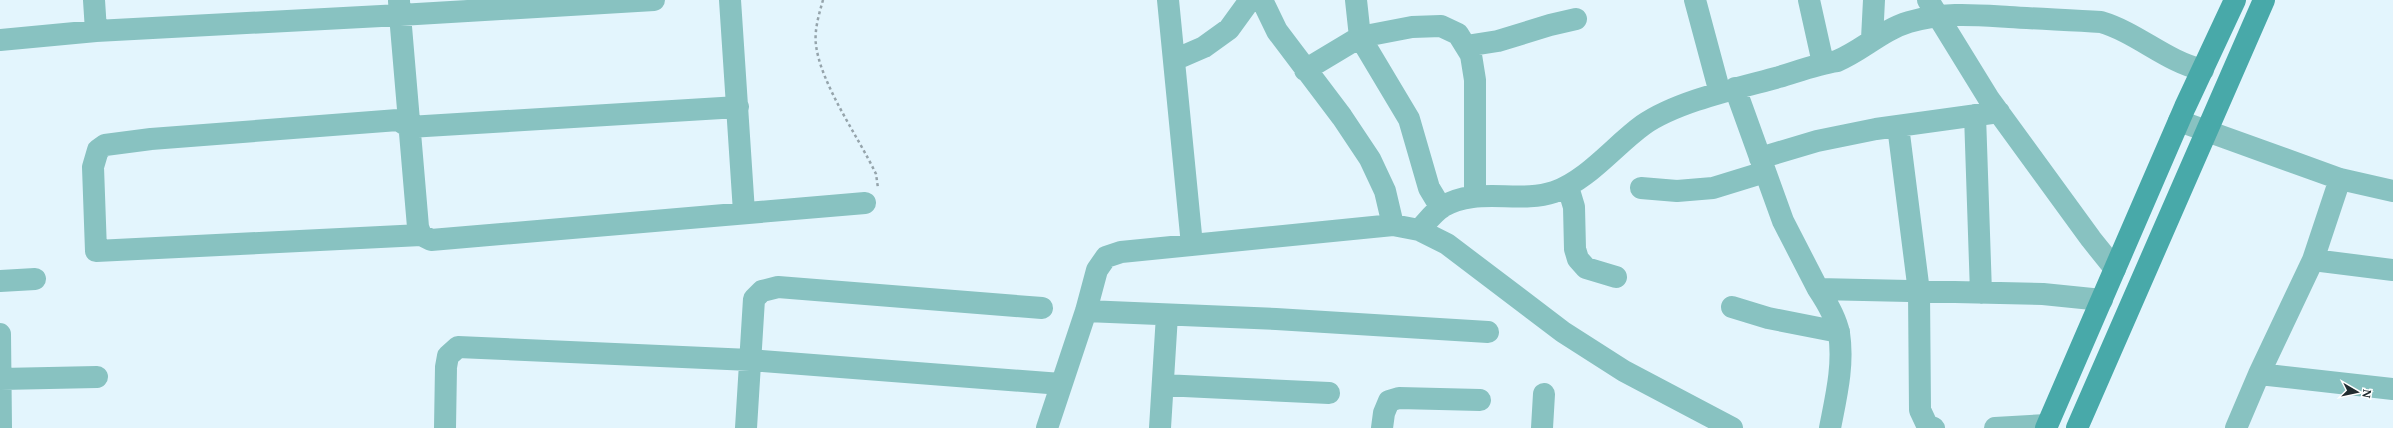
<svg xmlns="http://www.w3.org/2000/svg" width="2393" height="428" viewBox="0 0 2393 428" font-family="'Noto Serif',serif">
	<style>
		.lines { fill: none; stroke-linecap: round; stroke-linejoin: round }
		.path { stroke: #95a4ab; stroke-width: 2.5; stroke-dasharray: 3 3; stroke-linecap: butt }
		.street { stroke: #88c2c1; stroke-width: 22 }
		.secondary { stroke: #48a9a9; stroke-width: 22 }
	</style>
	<rect width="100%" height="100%" fill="#e3f5fd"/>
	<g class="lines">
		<path class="path" d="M823,0c-4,14 -9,31 -7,45 5,40 42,91 60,129l2,14"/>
		<path class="street" d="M94,0l2,31
			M730,0l14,212
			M1168,0l24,245
			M1262,0l15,31 65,86 28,42 15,32 8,34
			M1356,0l4,37 49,82 20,69 12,20
			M1695,0l25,93
			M1809,0l14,63
			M1928,0l61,99 102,140 24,30
			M399,1l1,14 254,-15
			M1872,39l2,-39
			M0,40l96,-9 304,-16 18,212 3,8 10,5 434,-37
			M1466,46l32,-5 52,-16 26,-6
			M1174,60l30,-13 25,-18 21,-29
			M1305,70l55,-33 52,-10 29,-1 17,8 13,21 4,25v116
			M1735,88l48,133 35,68 225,5 59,6
			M1975,115l6,178
			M2179,121l161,58 53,12
			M1898,126l21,166 1,118 7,15 7,3
			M1760,158l57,-17 59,-12 123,-17
			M1568,187l6,20 1,42 3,10 8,9 30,9
			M1641,188l36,3 36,-3 52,-16
			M1419,230c7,-7 14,-17 23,-23 34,-21 76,-3 112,-15 34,-12 60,-46 89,-67 34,-24 96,-37 136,-48 20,-6 38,-13 58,-16 26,-11 45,-31 72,-39 34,-10 66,-7 100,-5 31,2 61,3 92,5 37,11 64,39 102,48
			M421,235l-325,16 -3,-84 5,-17 7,-5 46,-6 247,-19 11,7 329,-20
			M2313,260l80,10
			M0,281l35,-2
			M1818,289c8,12 18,29 21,44 5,32 -3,64 -9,95
			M1732,307l36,11 71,14
			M1086,311l190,8 212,13
			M0,334l1,94
			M2259,374l134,15
			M1,379l96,-2
			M1163,385l166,8
			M445,428l1,-61 2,-11 10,-9 292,13 311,24
			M746,428l8,-129 8,-8 16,-4 264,21
			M1047,428l39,-117 11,-41 9,-13 15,-5 272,-27 26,5 28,14 116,88 61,39 108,57
			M1160,428l7,-113
			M1382,428l2,-15 5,-12 10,-3 81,2
			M1542,428l2,-34
			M1995,428l52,-3
			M2236,428l23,-54 54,-114 27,-81"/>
		<path class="secondary" d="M2046,428l139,-321 50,-107
			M2077,428l187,-428"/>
	</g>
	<g transform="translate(2357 392) rotate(99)" stroke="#ffffff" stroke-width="3" paint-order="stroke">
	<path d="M0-3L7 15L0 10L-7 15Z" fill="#202c30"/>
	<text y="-6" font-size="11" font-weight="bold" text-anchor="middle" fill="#202c30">N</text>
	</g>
</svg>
